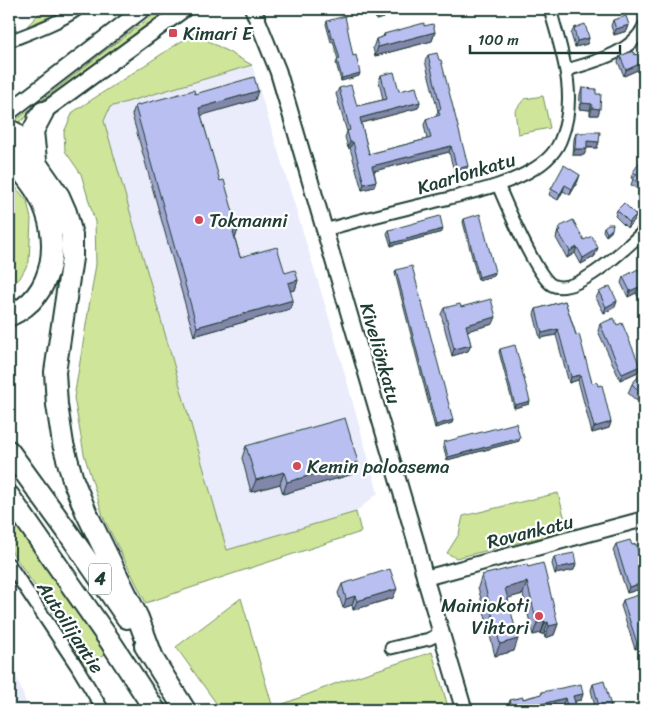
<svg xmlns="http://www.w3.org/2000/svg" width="653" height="719" viewBox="0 0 653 719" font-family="Sriracha,sans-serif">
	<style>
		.built { fill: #eaecfb }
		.green { fill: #cfe59a; stroke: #779167 }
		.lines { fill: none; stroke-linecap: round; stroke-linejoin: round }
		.minor-casing { stroke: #1f3d34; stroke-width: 15 }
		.tertiary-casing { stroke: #1f3d34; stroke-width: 18 }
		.secondary-casing { stroke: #1f3d34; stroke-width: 19 }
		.motorway-casing { stroke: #1f3d34; stroke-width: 24 }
		.minor { stroke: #fff; stroke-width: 11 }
		.tertiary { stroke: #fff; stroke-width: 14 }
		.secondary { stroke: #fff; stroke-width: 15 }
		.motorway { stroke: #fff; stroke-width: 20 }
		.wall { fill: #9fa5cf; stroke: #1f3d34 }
		.shaded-wall { fill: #8286a9; stroke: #1f3d34 }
		.building { fill: #b9c0f1; stroke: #1f3d34 }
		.poi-dot { fill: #d1495b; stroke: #fff; stroke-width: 2 }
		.labels { text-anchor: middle; stroke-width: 4.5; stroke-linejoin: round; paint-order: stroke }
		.shield { fill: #fff; stroke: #627771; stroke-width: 1 }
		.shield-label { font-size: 18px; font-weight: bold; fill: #1f3d34 }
		.poi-label { font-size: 19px; fill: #1f3d34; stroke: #fff; text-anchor: start }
		.street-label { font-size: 19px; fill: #1f3d34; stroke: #fff }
	</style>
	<rect width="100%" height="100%" fill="#fff"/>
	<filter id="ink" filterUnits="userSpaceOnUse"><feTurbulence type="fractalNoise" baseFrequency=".02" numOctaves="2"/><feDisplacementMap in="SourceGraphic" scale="10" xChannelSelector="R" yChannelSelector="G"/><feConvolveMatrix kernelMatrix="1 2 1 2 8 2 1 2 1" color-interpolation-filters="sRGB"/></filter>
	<g filter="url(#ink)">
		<path class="built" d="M252,65l78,256 48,172 -22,19 -129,39 -123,-430 6,-14z
			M9,658l20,52h-20z"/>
		<path class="green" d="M44,9h25l-42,17z
			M162,9h10l-30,24 -128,93 -2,-3c50,-38 99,-78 150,-114z
			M194,33l58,32 -142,42 -6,14 123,429 129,-38 5,20 -129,42 -86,29 -42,-84 -20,-65 -10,-56 22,-134 -1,-42 -14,-48 -16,-23 -1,-19 9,-20z
			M543,96l7,32 -32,6 -3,-23 9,-12z
			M9,179l18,22 4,18 -2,43 -9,16 -11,11z
			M558,493l10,38 -112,27 -9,-5 12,-19 4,-18z
			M9,514l96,140 -18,14 -44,-70 -34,-50z
			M241,598l32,110 64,-25 95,-31 17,58h-228l-45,-63z"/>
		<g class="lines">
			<g class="minor-casing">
				<path id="minor" d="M9,36l3,4c23,-9 46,-17 66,-31
					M567,70c26,-8 65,-17 77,-44
					M498,185c8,19 39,92 54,100 24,12 76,-39 92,-54
					M325,230c41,-12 84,-22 125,-32 27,-7 56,-13 80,-27 15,-8 27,-19 32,-35 16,-43 -1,-86 -12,-127
					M9,564l67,101 27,45
					M391,648l38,-9 12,-6"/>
			</g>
			<g class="tertiary-casing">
				<path id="tertiary" d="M425,578l219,-59"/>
			</g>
			<g class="secondary-casing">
				<path id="secondary" d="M253,9l25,62 138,471 9,36 39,132
					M9,112l134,-103
					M36,117l148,-108"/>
			</g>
			<g class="motorway-casing">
				<path id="motorway" d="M9,130l6,3 44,63 7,16 6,23v23l-17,114 2,33 6,39 10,36 13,32 52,106 15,40
					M9,156c10,13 22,25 30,40 23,41 17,100 -30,120
					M36,160l-3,-29 10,-19
					M9,451l58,80 60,87
					M9,496l101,145 45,69
					M145,646l40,64"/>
			</g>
			<use href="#minor" class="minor"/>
			<use href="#tertiary" class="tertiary"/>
			<use href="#secondary" class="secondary"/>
			<use href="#motorway" class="motorway"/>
		</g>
		<path class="wall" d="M374,9h35l-24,6 -1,3 -8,2z
			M613,20l16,5 -2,6 -13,4 -3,-9z
			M327,21l26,35 6,20 -18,5 -5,-18 2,-3 -5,-19 -2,1 -5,-18z
			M424,26l11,6 -3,9 -57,15 -2,-8 3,-9 7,-2 1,-3z
			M574,28l15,10 -2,6 -12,3 -4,-13z
			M428,55l37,118 -10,2 -6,-23 -75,19 2,10 -2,6 -12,3 -12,-42h-2l-3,-11 2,-5 -11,-38 3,-6 18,18 26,-6 -4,-19 2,-6 18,16 21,11 -2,6 -57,15 8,31 58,-15 -3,-14 2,-6 10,-3 2,-5 -13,-50z
			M635,55h9v12l-20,9 -6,-14 2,-6z
			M582,88l14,6 2,21h-8v-5l-11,-1 1,-15z
			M195,94l60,6 -54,15 39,142 45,16 13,7 -3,10 -5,1v18l-96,27 -62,-221 3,-9z
			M587,132l12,10 -2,6h-10l-3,7h-11l1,-16 2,-6h10z
			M644,161v27l-2,4 -11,-7 2,-6 -2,-1 2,-6z
			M578,181l-8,14 -7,-4 -5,9 -9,-5 2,-6z
			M617,210l19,5 -2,6 -7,7 -12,-12z
			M464,219l31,53 -1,4 -16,4 -15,-58z
			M559,227l25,13 12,14 -2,3 -13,7 -6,-11 -8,5 -11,-20z
			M604,227l8,2 -1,3 -5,4 -3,-5z
			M389,230l53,2 -51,14 -4,-13z
			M396,270l57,150 -1,3 -17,5 -40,-155z
			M644,273v28l-3,1 -5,-9 -8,4 -7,-14 2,-6 18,-2z
			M599,292l18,9 -2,6 -11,6 -8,-15z
			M565,301l27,82 19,39 -2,6 -17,5 -14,-53 -9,3 -13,-48 -16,3 -6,-24 2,-5z
			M444,308l49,16 -26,7 4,14 -3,6 -16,5 -11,-42z
			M600,324l17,1 21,47 -18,8 -22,-49z
			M500,349l29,55 -15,4 -15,-56z
			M644,370v24l-7,7 -9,-8 4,-9z
			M519,441l-72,19 -4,-15 1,-3z
			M246,446l107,28 -70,20 -3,-10 -29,8 -9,-34z
			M616,544l28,44 -17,5 -14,-43z
			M554,557l20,13 -19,4 -3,-10z
			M528,567l30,57 -4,11 -9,3 -1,-4h-3v-1l-8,2 -10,-41 -15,4 6,53 -19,5 -17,-69 4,-12z
			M342,584l51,14 -40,12 -1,-5 -9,3 -5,-15z
			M623,600l21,1v45l-9,3 -14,-43z
			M593,684l19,26h-16l-5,-20z
			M542,692l41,2 -2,6 -6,1 2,9h-13l-1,-6 -23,6h-31l-1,-4 2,-6 13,-1 18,-5z"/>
		<path class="shaded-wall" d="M398,9h11l-24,6 -1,3 -8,2 2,-3 6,-5z
			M629,25l-2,6 -13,4 2,-6z
			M435,32l-3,9 -57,15 3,-9z
			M589,38l-2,6 -12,3 2,-6z
			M12,57l-2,6 -1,1v-4z
			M644,62v5l-20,9 2,-6z
			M360,73l-1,3 -18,5 1,-3z
			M258,91l-3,9 -59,17 3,-9z
			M420,102l-2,6 -60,16 2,-6z
			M582,103l10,1 -2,6 -11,-1z
			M592,108l8,1 -2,6h-8z
			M587,141l12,1 -2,6 -12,-1z
			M350,142h3l-3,6h-2z
			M451,146l-2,6 -79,20 2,-6z
			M575,149h12l-3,6h-11z
			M468,166l-3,7 -10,2 2,-6z
			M580,175l-2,6 -8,14 2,-6z
			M376,181l-2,6 -12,3 2,-6z
			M565,185l-2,6 -5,9 2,-6z
			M636,215l-2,6 -7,7 2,-6z
			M443,229l-1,3 -51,14 1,-3z
			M612,229l-1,3 -5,4 1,-3z
			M238,230l-3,9 -6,2 4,-9z
			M577,247l-2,6 -8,5 3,-7z
			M598,248l-4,9 -13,7 2,-6z
			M495,272l-1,4 -16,4 1,-3z
			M298,280l-3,10 -10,2 3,-9z
			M639,287l-3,6 -8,4 2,-6z
			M643,296h1v5l-3,1z
			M293,300l-3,9 -96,27 3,-9z
			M617,301l-2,6 -11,6 2,-6z
			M496,317l-3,7 -30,8 3,-7z
			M558,329l-2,6 -16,3 2,-5z
			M471,345l-3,6 -16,5 2,-7z
			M640,366l-2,6 -18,8 2,-6z
			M580,375l-2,5 -9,3 2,-6z
			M644,388v6l-7,7 3,-9z
			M530,401l-1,3 -15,4 1,-3z
			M453,420l-1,3 -17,5 1,-3z
			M611,422l-2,6 -17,5 2,-6z
			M520,438l-1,3 -72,19 1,-3z
			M358,462l-5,12 -70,20 4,-12z
			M284,472l-4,12 -29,8 5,-12z
			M576,564l-2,6 -19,4 2,-6z
			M527,582l-4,12 -22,6 4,-12z
			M644,583v5l-17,5 2,-6z
			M397,589l-4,9 -40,12 4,-9z
			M355,596l-3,9 -9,3 3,-9z
			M545,621l-4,12 -8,2 4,-12z
			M548,622l-4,12h-3l4,-11z
			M558,624l-4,11 -9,3 4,-12z
			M518,639l-4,12 -19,5 5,-12z
			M644,641v5l-9,3 2,-6z
			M583,694l-2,6 -10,2 2,-6z
			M565,698l-2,6 -23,6h-15l1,-2z"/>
		<path class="building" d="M376,9h22l-14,3 1,3 -7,2z
			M345,16l8,40 3,-1 4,18 -18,5 -5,-18 3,-1 -6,-21 -2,1 -5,-18z
			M626,16l3,9 -13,4 -3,-9z
			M424,23v3l9,-2 2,8 -57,15 -2,-8 9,-3 -1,-2z
			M585,24l4,14 -12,3 -3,-13z
			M633,51l2,4 8,-3 1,3v7l-18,8 -6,-14z
			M9,52l3,5 -3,3z
			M437,53l2,7h2l27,106 -11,3 -6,-23 -79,20 4,15 -12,3 -11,-42h-3l-3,-11 3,-1 -11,-42 12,-3 6,21 30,-7 -6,-24 13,-3 5,19 17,-4 4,15 -60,16 9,36 62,-16 -5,-19 14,-4 -2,-5 3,-1 -13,-54z
			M254,77l4,14 -59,17 21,73 4,-1 14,50 -5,2 7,25 37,-10 8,26 10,-3 3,10 -10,3 5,17 -96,27 -62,-221 59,-16 1,4z
			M582,88l14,1v5h5l-1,15 -8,-1v-4l-10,-1z
			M587,132h13l-1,10 -12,-1v8h-12l1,-16h11z
			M641,160l3,1v25l-11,-7 4,-5 -4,-2z
			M564,165l16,10 -8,14 -7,-4 -5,9 -9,-5z
			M624,203l12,12 -7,7 -12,-12z
			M480,214l15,58 -16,5 -15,-58z
			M440,216l3,13 -51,14 -3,-13z
			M573,220l11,20 8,-4 6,12 -3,1 1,1 -13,8 -6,-11 -7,4 -12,-19 3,-2 -2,-3z
			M608,224h5l-1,5 -5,4 -3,-6z
			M412,266l41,154 -17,5 -40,-155z
			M638,269l3,6 3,-2v23h-1l-4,-9 -9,4 -7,-14z
			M610,286l7,15 -11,6 -7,-15z
			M491,299l5,18 -30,8 5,20 -17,4 -10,-41 16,-4 1,3z
			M565,301l11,34 3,-1 13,49 5,-1 1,4 4,-1 9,37 -17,5 -14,-52 -9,2 -13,-48 -16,4 -6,-24z
			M614,318l3,7 5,-2 18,43 -18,8 -22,-50z
			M515,345l15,56 -15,4 -15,-56z
			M644,370v18l-4,4 -8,-8z
			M345,418l13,44 -71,20 -3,-10 -28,8 -10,-34z
			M516,423l4,15 -72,19 -4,-15z
			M630,540l2,5 4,-1 8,27v12l-15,4 -13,-43z
			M574,553l2,11 -19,4 -3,-11z
			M543,563l15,61 -9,2 -1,-4 -3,1v-2l-8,2 -10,-41 -22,6 13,51 -18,5 -18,-69 45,-11 1,3z
			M390,569l7,20 -40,12 -2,-5 -9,3 -4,-15z
			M638,595l1,6 5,-1v41l-7,2 -14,-43z
			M604,681l8,29h-12l-7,-26z
			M581,684l2,10 -10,2 4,14h-9l-3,-12 -39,10v2h-13l-3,-10 13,-3v2l19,-5v-2z"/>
	</g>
	<g class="poi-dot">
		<rect x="168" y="28" width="10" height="10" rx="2.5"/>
		<circle cx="199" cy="220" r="5"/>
		<circle cx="297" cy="466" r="5"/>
		<circle cx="539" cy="616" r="5"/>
	</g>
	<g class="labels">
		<rect class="shield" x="89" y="563.5" width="22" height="31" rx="4"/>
		<g class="shield-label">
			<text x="100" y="585">4</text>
		</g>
		<g class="poi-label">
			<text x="183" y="40">Kimari E</text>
			<text x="209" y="227">Tokmanni</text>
			<text x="307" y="473">Kemin paloasema</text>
			<text x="529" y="612" text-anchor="end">Mainiokoti<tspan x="529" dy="22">Vihtori</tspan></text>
		</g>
		<g class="street-label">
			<text transform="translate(466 173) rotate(-17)" y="7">Kaarlonkatu</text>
			<text transform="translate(381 353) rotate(74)" y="7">Kiveliönkatu</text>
			<text transform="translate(530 531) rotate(-14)" y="7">Rovankatu</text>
			<text transform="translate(71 627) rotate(57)" y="7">Autoilijantie</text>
		</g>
	</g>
	<rect width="653" height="719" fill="none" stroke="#fff" stroke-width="30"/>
	<rect x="15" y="15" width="623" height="689" fill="none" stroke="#1f3d34" stroke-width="2" filter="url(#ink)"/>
	<path d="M470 45v8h150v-8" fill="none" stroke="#1f3d34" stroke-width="2.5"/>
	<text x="478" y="45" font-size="15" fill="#1f3d34" stroke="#ffffff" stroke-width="4" paint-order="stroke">100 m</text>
</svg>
